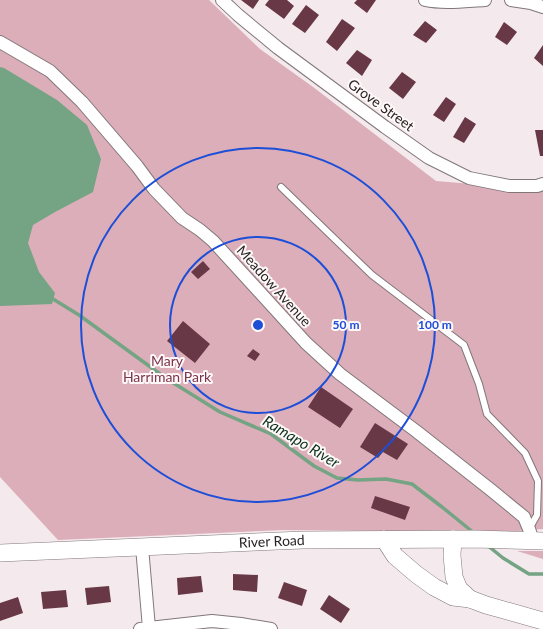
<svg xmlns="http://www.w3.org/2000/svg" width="543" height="629" viewBox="0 0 543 629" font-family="Lato,sans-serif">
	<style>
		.green { fill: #dbaeb9 }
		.water { fill: #74a483 }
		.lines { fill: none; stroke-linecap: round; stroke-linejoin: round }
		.stream { stroke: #74a483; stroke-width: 3.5 }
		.building { fill: #683846 }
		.lane-casing { stroke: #81777a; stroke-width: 8 }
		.street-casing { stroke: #81777a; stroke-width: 14 }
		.secondary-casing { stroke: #81777a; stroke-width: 18 }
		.lane { stroke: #fff; stroke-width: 6 }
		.street { stroke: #fff; stroke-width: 12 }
		.secondary { stroke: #fff; stroke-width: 17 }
		.ring { fill: none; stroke: #1d4ed8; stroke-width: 2 }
		.labels { text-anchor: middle; stroke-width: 4; stroke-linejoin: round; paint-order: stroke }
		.street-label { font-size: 14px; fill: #282425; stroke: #fff8f9 }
		.park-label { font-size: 14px; fill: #7a344b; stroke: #fff8f9 }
		.water-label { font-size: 15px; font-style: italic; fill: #0a321b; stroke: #fff8f9 }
		.centre { fill: #1d4ed8; stroke: #fff8f9; stroke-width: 2 }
		.ring-label { font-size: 12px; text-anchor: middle; font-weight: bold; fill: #1d4ed8; stroke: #fff8f9; stroke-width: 4; stroke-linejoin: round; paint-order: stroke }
	</style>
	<rect width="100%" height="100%" fill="#f4e9ec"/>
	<path class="green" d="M0,0h209l51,49 53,38 123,94 107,9v339l-38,3 -221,-2 -226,10 -58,-63z
		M517,551h26v8z"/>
	<path class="water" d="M0,67l4,1 53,32 30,25 14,34 -8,33 -38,20 -22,13 -5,18 11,29 16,21 -3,11 -52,2z"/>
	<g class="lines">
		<path class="stream" d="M53,299l26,16 88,64 53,33 51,22 43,32 23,12 21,2 28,-1 26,5 30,23 32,26
			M487,545l16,13 26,16h14"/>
	</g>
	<path class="building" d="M241,0h18l-6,9z
		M269,0h18l7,6 -10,13 -19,-14z
		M357,0h19l-9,13 -13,-10z
		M306,5l13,10 -14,18 -13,-9z
		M342,19l13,9 -18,23 -11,-9z
		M425,21l12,9 -11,13 -13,-8z
		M504,22l13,10 -10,13 -12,-8z
		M543,45v21l-9,-8z
		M357,50l15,10 -10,16 -16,-13z
		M402,72l14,10 -13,17 -14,-11z
		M446,97l10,7 -12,18 -11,-7z
		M465,117l11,7 -12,19 -11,-6z
		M535,130h8v26h-3z
		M203,261l7,8 -12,10 -7,-7z
		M183,321l27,23 -15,19 -28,-22z
		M253,349l7,5 -5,7 -8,-5z
		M321,387l32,22 -13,19 -32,-21z
		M375,423l33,21 -11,16 -14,-8 -5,6 -18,-11z
		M375,496l35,11 -5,13 -34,-12z
		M233,574l25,1 -1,17 -24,-2z
		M201,576l2,16 -25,3 -1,-17z
		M284,582l23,8 -5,16 -24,-8z
		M109,586l2,16 -24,3 -2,-17z
		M66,590l2,17 -25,2 -2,-17z
		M329,595l21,14 -9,14 -21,-14z
		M18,597l5,16 -23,8v-18z"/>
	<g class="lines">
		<g class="lane-casing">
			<path id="lane" d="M281,187l91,88 92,70 15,39 8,30 38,39 13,28 -1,34 -8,14"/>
		</g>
		<g class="street-casing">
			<path id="street" d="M222,0l16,15 40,33 107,79 44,31 40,20 40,8h28l6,-2
				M425,0c19,4 41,1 60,0
				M511,0l20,3 12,4
				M0,42l50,29 32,31 55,64 17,23 28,29 18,12 13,11 93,102 34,31 76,57 75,59 33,27 5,12 4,12
				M142,547l7,81
				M140,629l72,-8 29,3 30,5"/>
		</g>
		<g class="secondary-casing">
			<g id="secondary">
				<path d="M384,539l11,17 21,18 18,13 19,10 17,2"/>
				<path d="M453,539l-1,16 2,22 5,12 11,10 16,6 57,16"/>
				<path id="s1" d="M0,553l303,-13 172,-1 68,2"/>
			</g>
		</g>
		<use href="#lane" class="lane"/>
		<use href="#street" class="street"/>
		<use href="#secondary" class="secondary"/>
	</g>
	<g class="ring">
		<circle cx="258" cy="325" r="88"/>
		<circle cx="258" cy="325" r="177"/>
	</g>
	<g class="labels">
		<g class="street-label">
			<text transform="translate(381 105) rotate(36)" y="5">Grove Street</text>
			<text transform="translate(274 286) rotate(48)" y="5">Meadow Avenue</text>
			<text dy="5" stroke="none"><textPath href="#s1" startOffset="272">River Road</textPath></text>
		</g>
		<g class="park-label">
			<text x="167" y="366">Mary<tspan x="167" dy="16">Harriman Park</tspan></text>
		</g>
		<g class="water-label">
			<text transform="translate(301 442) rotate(31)" y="5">Ramapo River</text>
		</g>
	</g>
	<circle cx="258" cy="325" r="6" class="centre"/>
	<g class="ring-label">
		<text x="346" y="329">50 m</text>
		<text x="435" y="329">100 m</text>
	</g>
</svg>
